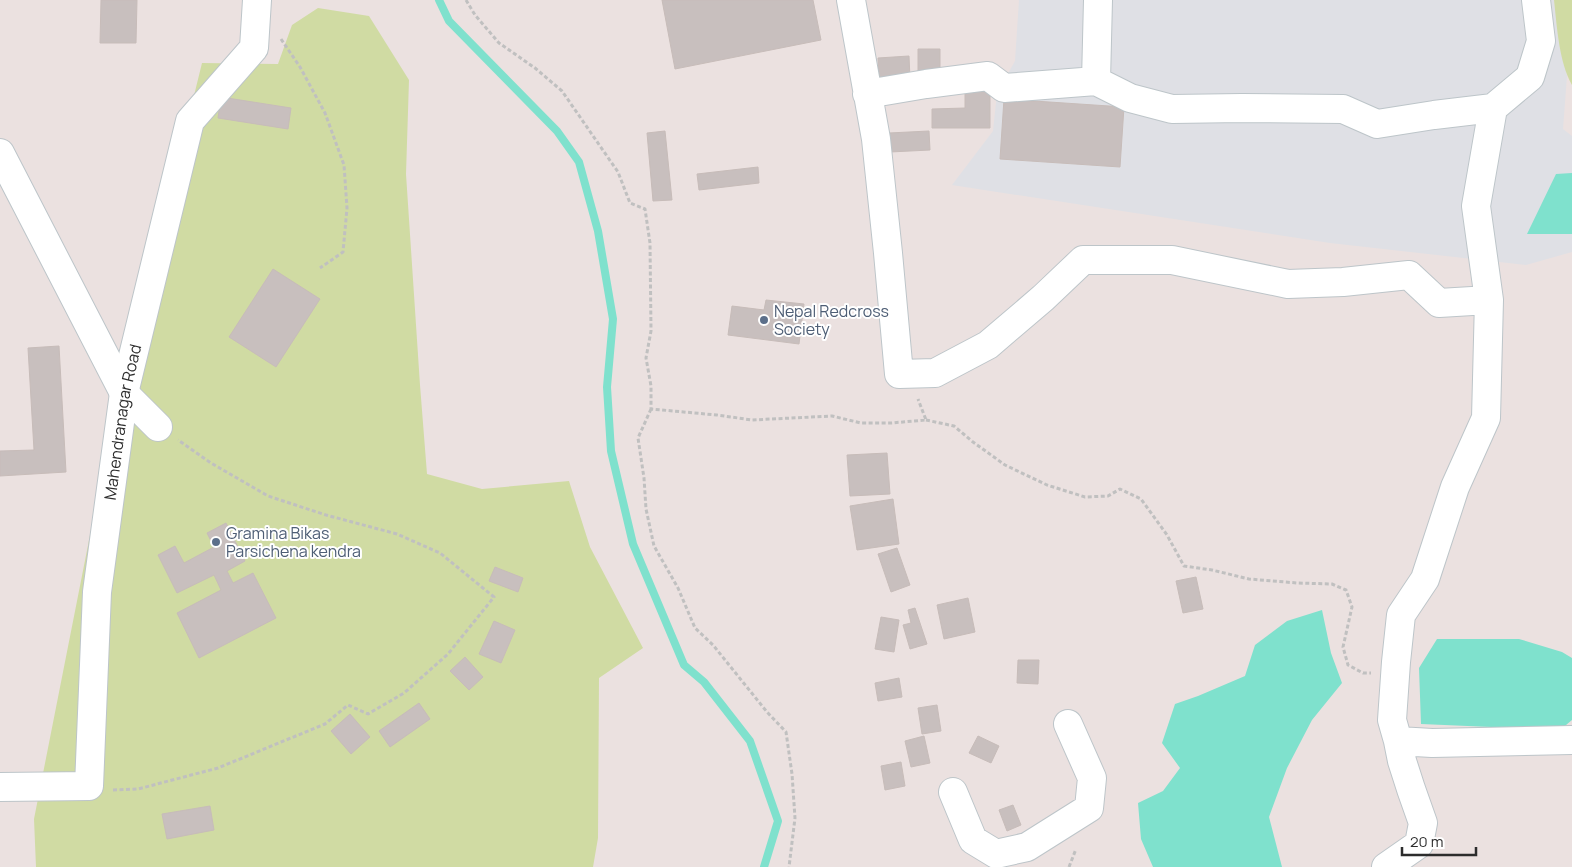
<svg xmlns="http://www.w3.org/2000/svg" width="1572" height="867" viewBox="0 0 1572 867" font-family="Manrope,sans-serif">
	<style>
		.industrial { fill: #dfe0e5 }
		.green { fill: #d0dba3 }
		.water { fill: #7fe1cd }
		.lines { fill: none; stroke-linecap: round; stroke-linejoin: round }
		.stream { stroke: #7fe1cd; stroke-width: 8 }
		.building { fill: #c8bfbe; stroke: #c7bcb9 }
		.street-casing { stroke: #bdc5c9; stroke-width: 30 }
		.secondary-casing { stroke: #bdc5c9; stroke-width: 30 }
		.path { stroke: #c0c0c0; stroke-width: 3; stroke-dasharray: 4 2.5; stroke-linecap: butt }
		.street { stroke: #fff; stroke-width: 28 }
		.secondary { stroke: #fff; stroke-width: 28 }
		.service-dot { fill: #5c6f8a; stroke: #fff; stroke-width: 2 }
		.labels { text-anchor: middle; stroke-width: 4; stroke-linejoin: round; paint-order: stroke }
		.service-label { font-size: 16px; fill: #4e5e75; stroke: #fff; text-anchor: start }
		.street-label { font-size: 16px; fill: #2c2c2c; stroke: #fff }
	</style>
	<rect width="100%" height="100%" fill="#ebe1e0"/>
	<path class="industrial" d="M1019,0h535l5,36 8,40 -4,53 9,7v116l-46,13 -196,-22 -378,-58 41,-54 4,-38 18,-32z"/>
	<path class="green" d="M1554,0h18v85c-13,-23 -15,-58 -18,-85z
		M318,8l51,8 40,64 -3,94 14,211 7,89 55,15 87,-8 21,66 53,101 -44,30 -1,160 -5,29h-557l-2,-48 72,-365 96,-391 76,1 14,-39z"/>
	<path class="water" d="M1572,173v61h-45l29,-60z
		M1322,610l9,43 11,30 -30,37 -25,48 -18,49 13,50h-129l-12,-28 -3,-36 25,-12 17,-23 -18,-25 13,-39 23,-8 47,-20 10,-31 32,-24z
		M1437,639h82l43,13 10,6v62l-12,10 -139,-6 -2,-56z"/>
	<g class="lines">
		<path class="stream" d="M439,0l10,21 108,110 22,31 19,69 15,88 -6,68 4,64 22,93 51,121 20,17 46,59 28,80 -14,46"/>
	</g>
	<path class="building" d="M101,0h36l-1,43h-36z
		M662,0h151l8,40 -146,29z
		M918,49h22v26h-22z
		M909,56l1,23 -31,2 -1,-23z
		M965,88h25v40h-58v-19l33,-1z
		M221,97l70,11 -3,21 -70,-11z
		M1004,99l120,8 -4,60 -120,-8z
		M665,131l7,69 -19,1 -6,-68z
		M929,131l1,19 -40,2 -1,-19z
		M758,167l1,16 -60,7 -2,-16z
		M273,269l47,30 -44,68 -47,-30z
		M766,300l38,4 -5,40 -71,-9 4,-29 32,4z
		M59,346l7,126 -66,4v-25l34,-1 -6,-102z
		M887,453l3,41 -40,2 -3,-41z
		M893,499l6,45 -42,6 -7,-44z
		M226,523l19,38 -18,10 6,12 20,-10 23,45 -77,40 -22,-45 44,-23 -7,-15 -37,18 -19,-38 17,-9 9,17 30,-16 -7,-14z
		M897,548l13,37 -19,7 -13,-38z
		M495,567l28,11 -5,14 -29,-11z
		M1196,577l7,32 -20,4 -7,-32z
		M968,598l7,34 -31,7 -7,-34z
		M915,608l12,36 -17,5 -7,-24 8,-2 -3,-13z
		M881,617l18,3 -5,32 -19,-3z
		M494,621l21,9 -14,33 -22,-9z
		M465,657l18,20 -14,13 -19,-19z
		M1018,660h21l-1,24 -21,-1z
		M899,678l3,19 -24,4 -3,-18z
		M419,703l11,16 -40,28 -11,-16z
		M937,705l4,26 -19,3 -4,-26z
		M350,714l20,23 -19,17 -20,-23z
		M924,736l6,27 -19,4 -6,-26z
		M978,736l21,10 -8,17 -22,-10z
		M901,762l4,24 -20,4 -4,-24z
		M1013,805l8,20 -14,6 -8,-21z
		M210,806l4,24 -47,9 -5,-25z"/>
	<g class="lines">
		<g class="street-casing">
			<path id="street" d="M851,0l25,139 12,114 11,121 36,-1 53,-28 55,-47 40,-38h89l116,24 55,-2 66,-7 30,28 50,-3 -3,118 -31,69 -30,92 -24,36 -5,47 -4,58 6,21 34,2 140,-3
				M1096,81l2,-81
				M867,94l59,-10 62,-8 16,12 92,-7 34,17 42,11 70,-1 101,1 34,15 57,-9 59,-7 37,-31 11,-36 -5,-41
				M0,153l124,240 34,34
				M1489,300l-13,-94 17,-98
				M953,792l20,48 23,14 31,-7 62,-39 3,-30 -24,-54
				M1386,867l33,-23 4,-21 -12,-34 -9,-28 -4,-20"/>
		</g>
		<g class="secondary-casing">
			<g id="secondary">
				<path id="s1" d="M0,787l89,-1 8,-194 27,-199 66,-272 64,-73 3,-48"/>
			</g>
		</g>
		<path class="path" d="M466,0l9,15 24,28 36,25 27,23 56,81 12,31 15,6 5,34 1,88 -5,27 5,28v23l66,6 35,5 80,-4 29,7h30l35,-3 -8,-21
			M281,39l19,28 25,46 19,52 3,43 -4,44 -23,16
			M651,409l-13,29 6,40 2,31 8,37 24,42 17,40 18,17 54,67 19,20 6,42 3,44 -6,49
			M926,420l28,6 19,16 32,23 42,20 38,12 23,-1 12,-7 21,10 26,36 17,31 28,4 37,9 48,4 35,1 14,6 6,17 -9,40 5,18 15,8h8
			M113,790l25,-1 80,-21 107,-44 23,-19 20,9 36,-21 44,-39 46,-57 -54,-44 -43,-19 -71,-19 -58,-19 -57,-33 -33,-23
			M1069,867l7,-18"/>
		<use href="#street" class="street"/>
		<use href="#secondary" class="secondary"/>
	</g>
	<g class="service-dot">
		<circle cx="764" cy="320" r="5"/>
		<circle cx="216" cy="542" r="5"/>
	</g>
	<g class="labels">
		<g class="service-label">
			<text x="774" y="317">Nepal Redcross<tspan x="774" dy="18">Society</tspan></text>
			<text x="226" y="539">Gramina Bikas<tspan x="226" dy="18">Parsichena kendra</tspan></text>
		</g>
		<g class="street-label">
			<text dy="6" stroke="none"><textPath href="#s1" startOffset="455">Mahendranagar Road</textPath></text>
		</g>
	</g>
	<path d="M1402 847v8h74v-8" fill="none" stroke="#2c2c2c" stroke-width="2.5"/>
	<text x="1410" y="847" font-size="15" fill="#2c2c2c" stroke="#ffffff" stroke-width="4" paint-order="stroke">20 m</text>
</svg>
